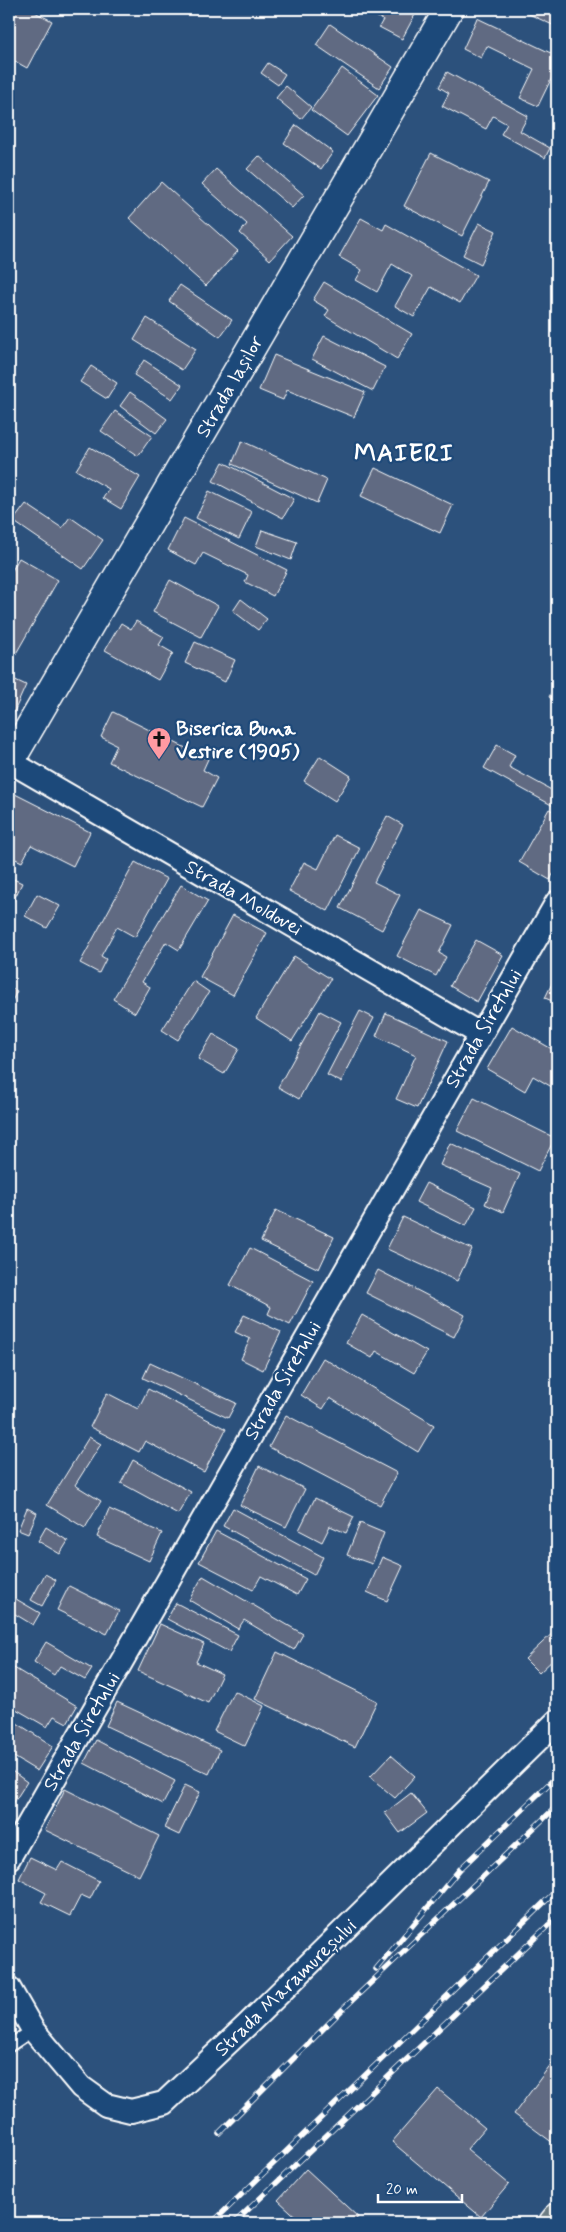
<svg xmlns="http://www.w3.org/2000/svg" width="566" height="2232" viewBox="0 0 566 2232" font-family="Mynerve,sans-serif">
	<style>
		.building { fill: #616b82; stroke: #fff }
		.lines { fill: none; stroke-linecap: round; stroke-linejoin: round }
		.lane-casing { stroke: #fff; stroke-width: 15 }
		.street-casing { stroke: #fff; stroke-width: 26 }
		.secondary-casing { stroke: #fff; stroke-width: 31 }
		.primary-casing { stroke: #fff; stroke-width: 31 }
		.lane { stroke: #1f4a7a; stroke-width: 11 }
		.street { stroke: #1f4a7a; stroke-width: 22 }
		.secondary { stroke: #1f4a7a; stroke-width: 28 }
		.primary { stroke: #6d7d84; stroke-width: 28 }
		.rail-casing { stroke: #fff; stroke-width: 5.5 }
		.rail { stroke: #1f4a7a; stroke-width: 4; stroke-dasharray: 11; stroke-linecap: butt }
		.labels { text-anchor: middle; stroke-width: 4.5; stroke-linejoin: round; paint-order: stroke }
		.street-label { font-size: 20px; fill: #fff; stroke: #1f4a7a }
		.poi-label { font-size: 20px; font-weight: bold; fill: #fff; stroke: #1f4a7a; text-anchor: start }
		.district-label { font-size: 25px; font-weight: bold; letter-spacing: 1px; fill: #fff; stroke: #1f4a7a }
	</style>
	<rect width="100%" height="100%" fill="#2c517c"/>
	<filter id="ink" filterUnits="userSpaceOnUse"><feTurbulence type="fractalNoise" baseFrequency=".02" numOctaves="2"/><feDisplacementMap in="SourceGraphic" scale="10" xChannelSelector="R" yChannelSelector="G"/><feConvolveMatrix kernelMatrix="1 2 1 2 8 2 1 2 1" color-interpolation-filters="sRGB"/></filter>
	<g filter="url(#ink)">
		<path class="building" d="M9,9h20l23,12 -25,47 -18,-10z
			M362,9h56l-16,30 -23,-12 4,-7z
			M518,9h39v18z
			M477,18l80,38v11l-19,39 -18,-8 14,-29 -47,-23 -6,12 -18,-9z
			M330,24l63,43 -14,21 -63,-43z
			M268,63l17,11 -7,11 -17,-12z
			M342,68l36,27 -31,41 -36,-26z
			M447,72l81,44 -8,15 30,17 -5,10 -44,-24 6,-10 -14,-8 -7,13 -44,-23 7,-13 -10,-6z
			M286,86l25,21 -10,12 -25,-21z
			M296,125l37,27 -12,17 -37,-26z
			M431,153l58,29 -27,54 -58,-30z
			M259,156l45,39 -12,13 -45,-39z
			M216,169l76,67 -22,24 -30,-27 7,-9 -45,-40z
			M161,182l77,69 -32,35 -77,-68z
			M361,218l22,12 3,-6 90,51 -16,28 -29,-16 -17,30 -19,-11 17,-30 -20,-12 -15,28 -21,-12 6,-10 -23,-13z
			M479,223l17,8 -15,33 -18,-9z
			M324,282l88,52 -15,25 -72,-43 4,-6 -16,-10z
			M180,285l52,35 -12,17 -51,-36z
			M147,318l49,31 -14,21 -48,-30z
			M324,336l61,31 -12,24 -61,-32z
			M274,355l91,37 -11,25 -67,-27 -4,10 -24,-10z
			M144,360l38,25 -10,14 -38,-24z
			M91,366l26,17 -10,16 -27,-17z
			M130,392l37,27 -11,14 -36,-27z
			M115,411l37,25 -14,20 -37,-25z
			M242,441l85,39 -10,23 -85,-39z
			M90,447l50,30 -19,32 -18,-11 6,-9 -33,-19z
			M223,462l71,37 -11,19 -70,-37z
			M375,468l78,37 -13,28 -79,-37z
			M209,491l43,21 -13,27 -43,-21z
			M26,504l36,24 8,-11 33,23 -20,29 -70,-48z
			M184,518l103,52 -14,26 -28,-14 3,-7 -45,-22 -7,12 -28,-15z
			M262,530l35,12 -6,18 -35,-14z
			M19,558l39,22 -44,77 -5,-3v-78z
			M170,580l48,26 -17,31 -48,-25z
			M241,599l26,20 -9,11 -25,-19z
			M136,621l28,16 -5,8 14,8 -15,27 -53,-30 16,-27 10,6z
			M195,642l40,18 -10,22 -40,-19z
			M9,677l17,8 -17,38z
			M557,681v21l-8,-5z
			M113,712l95,47 -5,11 14,8 -15,29 -93,-45 8,-17 -16,-8z
			M497,745l18,10 -6,12 48,26v15l-73,-40z
			M320,756l31,20 -16,25 -31,-20z
			M15,794l75,38 -17,34 -42,-21 -9,17 -13,-6v-48z
			M549,809l8,4v54l-7,13 -31,-18z
			M387,816l16,9 -29,57 26,13 -18,35 -42,-22z
			M335,835l25,13 -32,63 -39,-20 15,-29 14,7z
			M135,862l32,17 -32,58 -18,-10 -16,29 5,3 -7,14 -19,-10z
			M9,877l13,6 -13,27z
			M181,885l27,16 -29,49 -13,-8 -24,40 8,5 -15,26 -22,-14z
			M37,894l23,12 -13,22 -22,-12z
			M421,910l32,15 -14,28 7,4 -10,19 -39,-20z
			M233,915l34,18 -34,62 -33,-18z
			M476,940l27,15 -26,47 -27,-16z
			M294,956l37,23 -39,62 -36,-23z
			M557,973v30l-12,-5z
			M193,981l16,11 -31,48 -16,-10z
			M9,986l8,5 -8,16z
			M320,1011l21,11 -42,77 -21,-12z
			M360,1011l14,7 -33,64 -14,-7z
			M386,1013l62,28 -31,67 -21,-9 20,-44 -40,-19z
			M512,1026l45,26v38l-24,-14 -8,15 -38,-22z
			M213,1034l26,15 -15,25 -26,-15z
			M474,1098l81,40 -17,33 -81,-40z
			M450,1143l70,31 -17,38 -18,-8 7,-16 -52,-23z
			M426,1183l50,24 -10,19 -50,-24z
			M276,1210l58,27 -15,32 -58,-28z
			M403,1217l69,32 -15,32 -70,-32z
			M250,1248l63,33 -23,44 -22,-11 3,-7 -41,-22z
			M378,1270l87,45 -11,22 -88,-44z
			M244,1315l37,17 -18,38 -22,-11 9,-20 -15,-7z
			M362,1315l65,37 -13,21 -38,-22 -4,7 -26,-15z
			M323,1358l111,67 -16,27 -88,-54 -7,11 -22,-14z
			M150,1363l86,40 -8,15 -85,-40z
			M148,1389l78,40 -22,43 -59,-31 -6,11 -49,-25 17,-34 31,16z
			M286,1415l111,58 -17,32 -111,-58z
			M89,1437l12,7 -26,41 26,16 -16,27 -38,-23z
			M133,1460l58,32 -13,22 -57,-31z
			M259,1466l46,23 -19,38 -46,-22z
			M315,1498l39,19 -8,16 -16,-7 -8,16 -23,-12z
			M27,1508l10,5 -9,21 -10,-4z
			M233,1508l90,49 -9,18 -91,-49z
			M109,1509l53,24 -13,28 -52,-24z
			M360,1523l24,10 -12,31 -25,-9z
			M46,1527l22,14 -8,13 -22,-13z
			M216,1531l90,48 -9,16 -36,-19 -8,14 -54,-28z
			M382,1557l21,9 -16,35 -20,-9z
			M45,1574l11,6 -14,26 -11,-6z
			M203,1576l100,58 -9,16 -50,-30 -6,9 -49,-29z
			M69,1586l50,25 -12,23 -50,-24z
			M16,1599l24,14 -7,12 -23,-14z
			M176,1603l62,32 -9,17 -62,-33z
			M160,1624l44,20 -8,18 26,12 -14,29 -70,-32z
			M557,1629v27l-18,17 -14,-14z
			M46,1642l46,27 -7,11 -25,-14 -6,9 -20,-13z
			M277,1652l100,49 -22,46 -100,-48z
			M9,1665l68,41 -10,17 -13,-7 -7,11 -38,-22z
			M234,1691l30,15 -19,40 -31,-15z
			M117,1702l103,48 -11,24 -103,-48z
			M9,1718l44,28 -16,25 -28,-17z
			M96,1740l79,41 -12,23 -79,-41z
			M391,1755l24,21 -20,22 -25,-21z
			M9,1769l18,13 -18,28z
			M185,1785l15,7 -21,43 -15,-7z
			M65,1789l94,47 -20,40 -94,-46z
			M411,1793l16,20 -27,20 -15,-20z
			M30,1857l27,13 5,-8 37,19 -9,18 -9,-4 -11,21 -29,-14 5,-9 -27,-14z
			M557,2056v90l-43,-32z
			M438,2089l47,39 -18,21 42,35 -28,33 -89,-75z
			M306,2169l52,48 -5,6h-50l-25,-23z"/>
		<g class="lines">
			<g class="lane-casing">
				<path id="lane" d="M9,2046l24,-16"/>
			</g>
			<g class="street-casing">
				<path id="street" d="M9,761l471,273
					M9,1858l548,-956
					M9,1988l24,42 48,57 25,18 25,6 33,-8 83,-78 310,-304"/>
			</g>
			<g class="secondary-casing">
				<path id="secondary" d="M9,763l440,-754"/>
			</g>
			<g class="primary-casing">
				<path id="primary" d="M553,2223l4,-5"/>
			</g>
			<use href="#lane" class="lane"/>
			<use href="#street" class="street"/>
			<use href="#secondary" class="secondary"/>
			<use href="#primary" class="primary"/>
			<g class="rail-casing">
				<path id="rail" d="M376,1969l84,-100 97,-93
					M219,2133l125,-125 213,-202
					M212,2223l345,-333
					M234,2223l323,-306"/>
			</g>
			<use href="#rail" class="rail"/>
		</g>
	</g>
	<defs>
		<g id="church-pin" transform="scale(1.25)"><path d="M0 17L-7.5 6A9.5 9.5 0 1 1 7.5 6Z" fill="#ff9aa2" stroke="#1f4a7a"/><path d="M-1.2-6h2.4v3.5h3.3v2.4h-3.3V6h-2.4V-.1h-3.3v-2.4h3.3Z" fill="#111"/></g>
	</defs>
	<g fill-rule="evenodd">
		<use href="#church-pin" x="159" y="739"/>
	</g>
	<g class="labels">
		<g class="street-label">
			<text transform="translate(229 386) rotate(-60)" y="7">Strada Iașilor</text>
			<text transform="translate(244 897) rotate(30)" y="7">Strada Moldovei</text>
			<text transform="translate(483 1028) rotate(-60)" y="7">Strada Siretului</text>
			<text transform="translate(282 1380) rotate(-60)" y="7">Strada Siretului</text>
			<text transform="translate(81 1731) rotate(-60)" y="7">Strada Siretului</text>
			<text transform="translate(285 1987) rotate(-44)" y="7">Strada Maramureșului</text>
		</g>
		<g class="poi-label">
			<text x="176" y="735">Biserica Buna<tspan x="176" dy="23">Vestire (1905)</tspan></text>
		</g>
		<g class="district-label">
			<text x="404" y="461">MAIERI</text>
		</g>
	</g>
	<rect width="566" height="2232" fill="none" stroke="#1f4a7a" stroke-width="30"/>
	<rect x="15" y="15" width="536" height="2202" fill="none" stroke="#fff" stroke-width="2" filter="url(#ink)"/>
	<path d="M378 2194v8h84v-8" fill="none" stroke="#ffffff" stroke-width="2.5"/>
	<text x="386" y="2194" font-size="15" fill="#ffffff" stroke="#1f4a7a" stroke-width="4" paint-order="stroke">20 m</text>
</svg>
